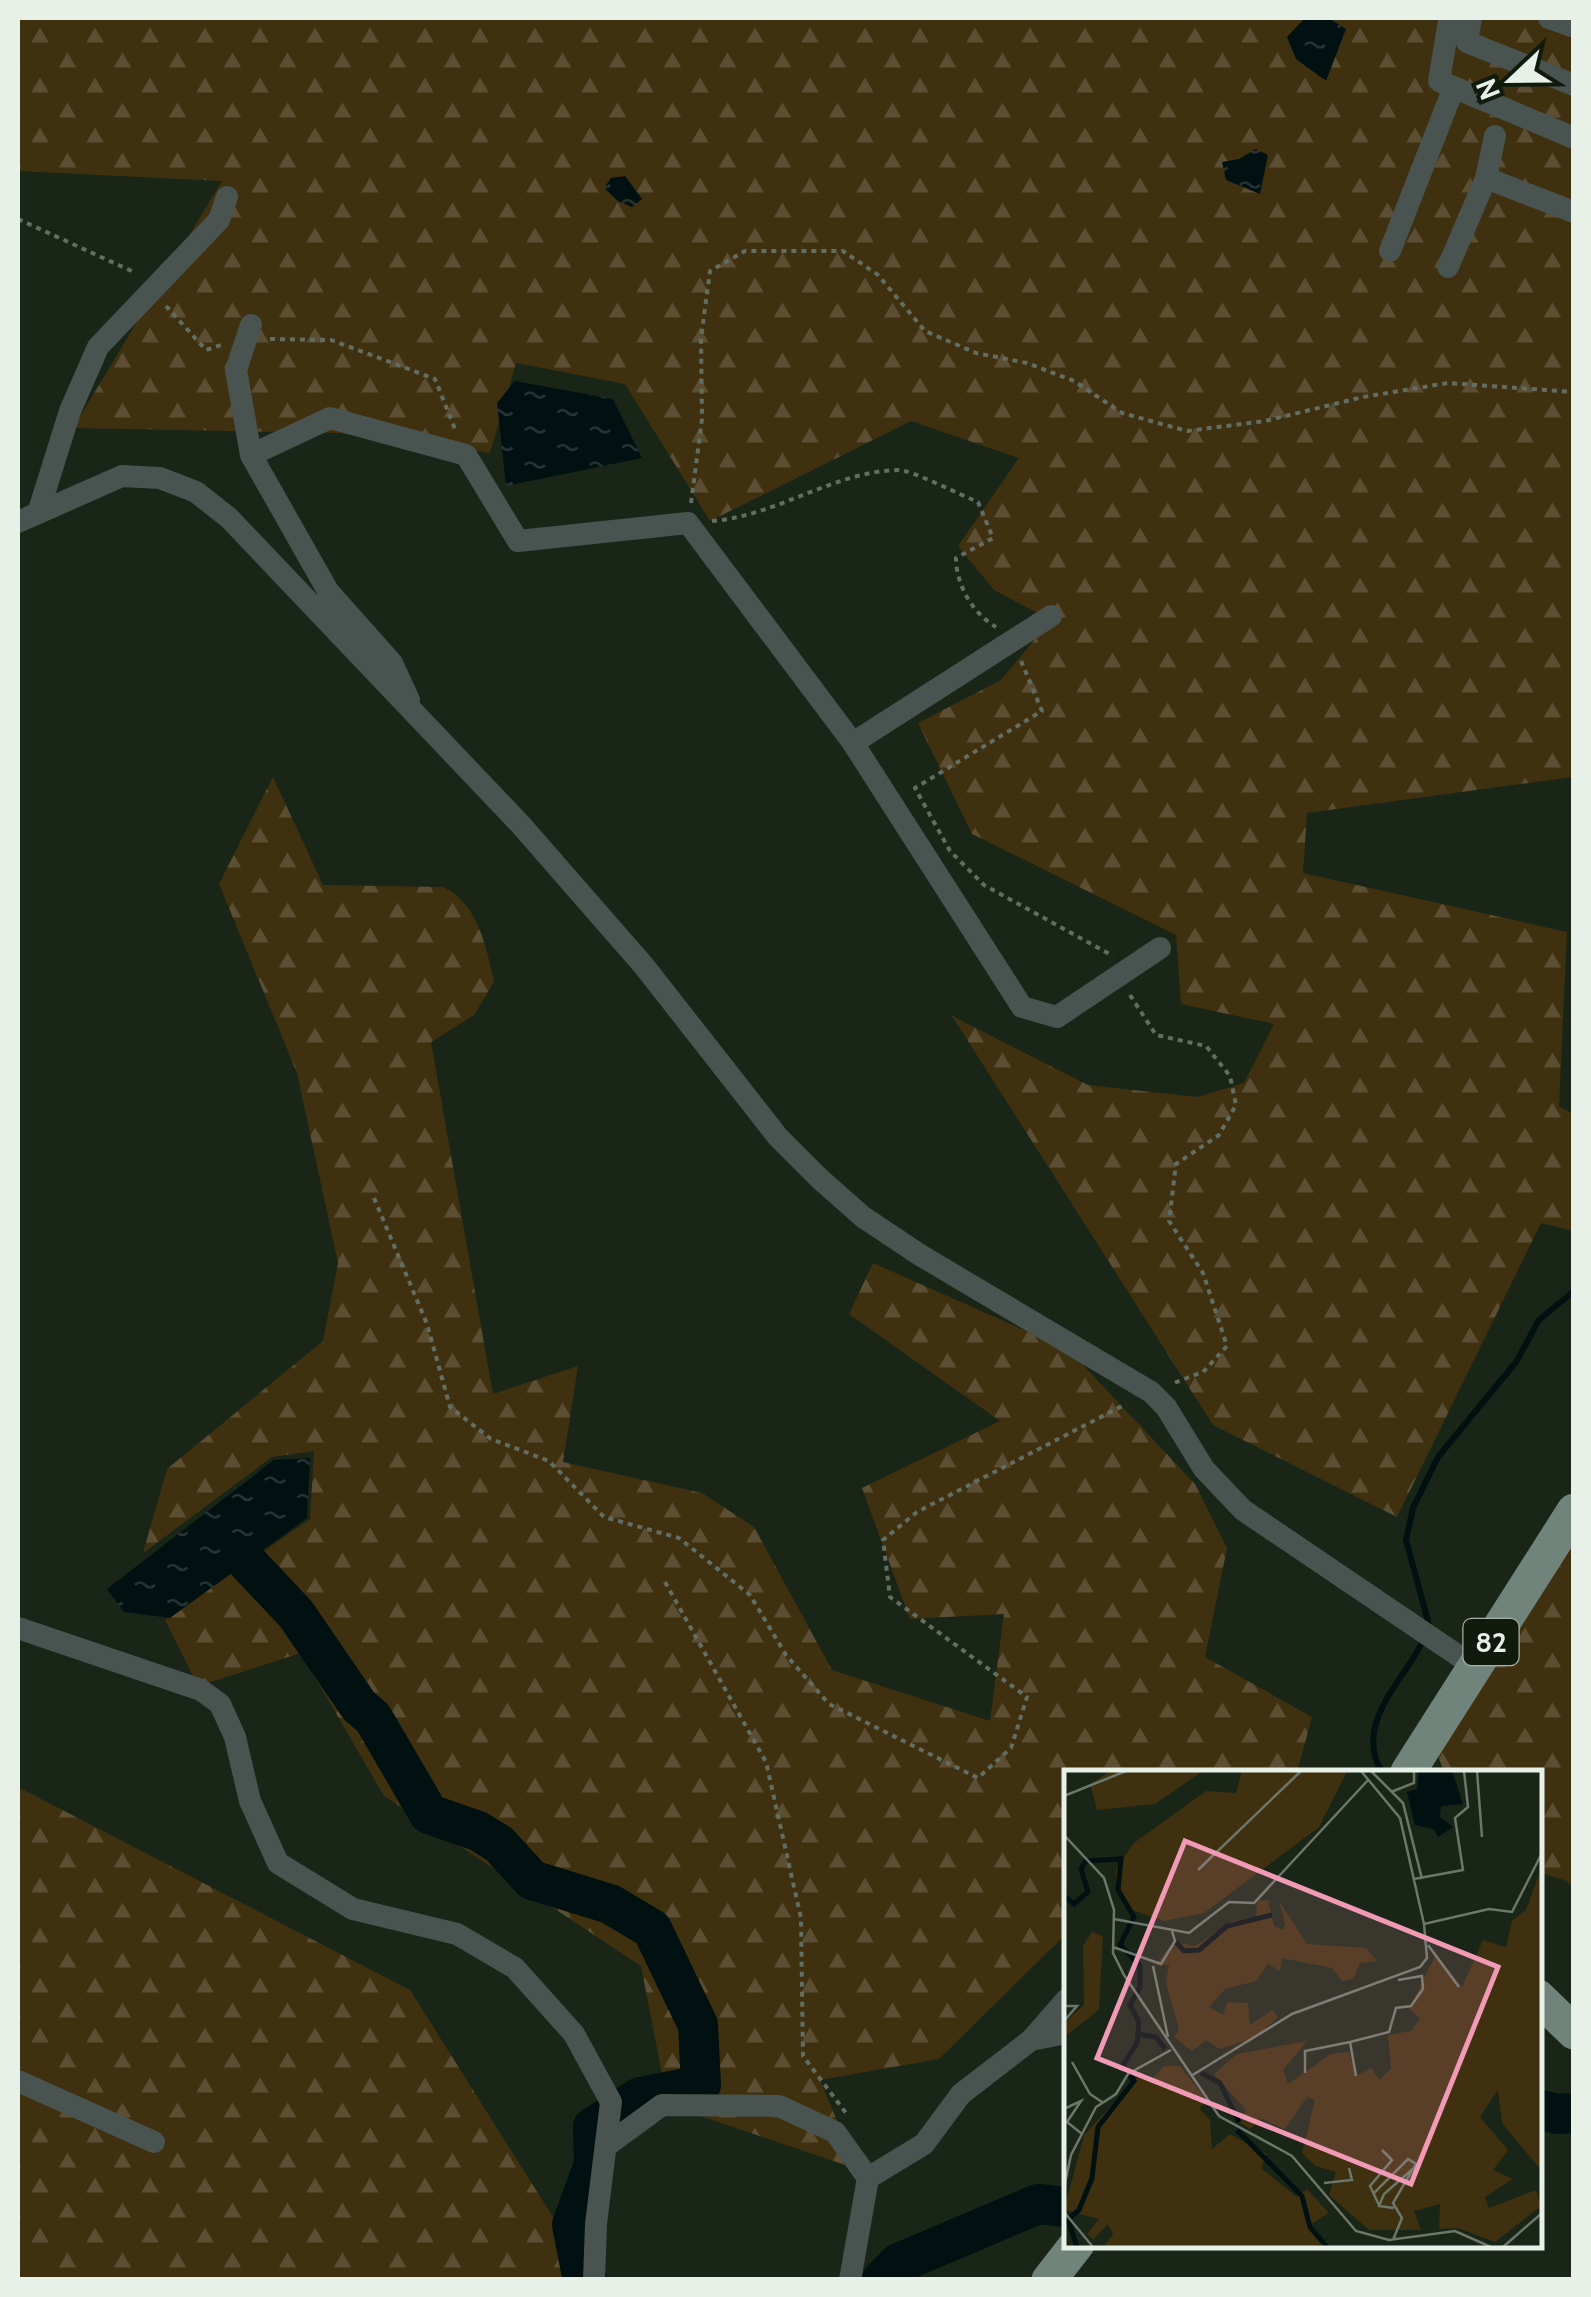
<svg xmlns="http://www.w3.org/2000/svg" width="1591" height="2297" viewBox="0 0 1591 2297" font-family="Cabin,sans-serif">
	<style>
		.forest { fill: url(#forest-firs) }
		.water { fill: url(#water-ripples) }
		.lines { fill: none; stroke-linecap: round; stroke-linejoin: round }
		.stream { stroke: #011011; stroke-width: 6 }
		.river { stroke: #011011; stroke-width: 40 }
		.path { stroke: #636e62; stroke-width: 4; stroke-dasharray: 5 5; stroke-linecap: butt }
		.minor { stroke: #49534f; stroke-width: 22 }
		.primary { stroke: #70847c; stroke-width: 35 }
		.labels { text-anchor: middle; stroke-width: 9; stroke-linejoin: round; paint-order: stroke }
		.shield { fill: #101b0e; stroke: #a7b1a6; stroke-width: 2.5 }
		.shield-label { font-size: 28px; font-weight: bold; fill: #e8f1e7 }
		.inset-river { fill: none; stroke: #011011; stroke-width: 5 }
		.inset-road { fill: none; stroke: #6c776a; stroke-width: 2.5 }
		.view { fill: #f09ab5; fill-opacity: 0.15; stroke: #f09ab5; stroke-width: 5 }
		.inset-edge { fill: none; stroke: #e8f1e7; stroke-width: 5 }
	</style>
	<defs>
		<pattern id="forest-firs" width="22" height="20" patternUnits="userSpaceOnUse" patternTransform="scale(2.5)"><rect width="22" height="20" fill="#3f3010"/><path d="M5 1l3.5 6h-7zM16 11l3.5 6h-7z" fill="#5b4e33"/></pattern>
		<pattern id="water-ripples" width="26" height="14" patternUnits="userSpaceOnUse" patternTransform="scale(2.5)"><rect width="26" height="14" fill="#011011"/><path d="M2 4q2-2 4 0t4 0M15 11q2-2 4 0t4 0" fill="none" stroke="#263334"/></pattern>
	</defs>
	<rect width="100%" height="100%" fill="#192517"/>
	<path class="forest" d="M18,18h1555v759l-266,36 -4,60 264,59 -8,174 14,8v117l-32,-8 -144,294 -184,-92 -261,-409 136,69 109,12 47,-14 30,-59 -93,-20 -5,-69 -204,-101 -54,-111 83,-43 50,-60 -57,-30 -36,-44 61,-88 -108,-37 -201,100 -85,-137 -109,-21 -26,90 -150,-20 -267,-5 149,-247 -204,-10z
		M273,777l50,108 120,2c34,15 44,61 51,95l-20,33 -43,27 62,352 85,-28 -15,96 139,31 52,34 78,143 158,51 14,-107 -94,5 -48,-131 138,-67 -151,-107 24,-51 196,87 126,134 32,64 -22,109 107,60 -15,55h-231v162l-127,125 -119,21 37,89 -189,-64 -27,-139 -257,-170 -83,-143 -103,33 -33,-66 145,-101 4,-68 -42,6 -129,96 24,-84 156,-128 15,-78 -41,-190 -78,-189z
		M1573,1524v363l-6,-6 -28,-9 -1,-100h-94l-6,-16z
		M18,1787l392,203 150,238 2,51h-544z"/>
	<path class="water" d="M1304,19h26l16,10 -20,52 -30,-22 -9,-22z
		M1256,149l12,6 -8,39 -34,-14 -4,-18 17,-3z
		M625,176l17,23 -10,8 -14,-6 -14,-13 7,-10z
		M515,381l98,18 29,59 -136,28 -9,-83z
		M310,1458l-3,60 -137,100 -46,-6 -17,-23 167,-129z"/>
	<g class="lines">
		<path class="stream" d="M1429,1625l-23,-85 7,-32 25,-51 78,-95 23,-42 35,-29
			M1382,1772c-30,-49 24,-93 43,-135"/>
		<path class="river" d="M247,1562l49,52 63,92 14,12 56,96 49,17 21,13 33,36 78,24 42,25 46,96 3,60 -61,12 -47,30 1,37 -22,61 9,46 6,9
			M1538,2109l19,5 17,-1
			M882,2280l17,-17 139,-59 28,3"/>
		<path class="path" d="M18,219l118,54
			M166,306l40,44 15,-5
			M270,339l61,1 104,39 20,50
			M691,503l11,-84 -1,-81 9,-67 35,-20h98l35,24 47,56 51,22 51,10 47,18 48,32 65,18 78,-10 98,-24 85,-14 126,9
			M712,521c65,-5 122,-50 187,-51 12,0 64,26 79,32l15,36 -37,20c0,26 16,55 40,69
			M1021,661l21,50 -127,77 35,63 34,34 129,71
			M1130,995l26,40 50,11 24,30 6,29 -17,30 -43,29 -7,57 34,52 24,73 -24,26 -32,12
			M374,1198l53,126 23,83 41,32 58,22 55,56 75,21 71,57 36,60 43,49 149,74 33,-30 16,-51 -137,-100 -7,-57 34,-28 209,-108
			M665,1582l101,180 35,156 2,138 43,57"/>
		<path class="minor" d="M1454,18l-5,3 -10,60 135,57
			M1471,18l-4,24 107,43
			M1549,18l25,9
			M1486,178l9,-42
			M1390,251l64,-164
			M1448,267l38,-89 88,34
			M251,325l-15,45 15,85
			M39,510l31,-99 28,-64 121,-127 8,-23
			M18,522l104,-46 38,2 36,14 33,26 292,307 123,141 134,171 42,42 43,38 57,38 231,137 15,15 38,62 39,41 232,157
			M1051,616l-198,127 169,264 35,10 103,-69
			M409,700l-17,-37 -64,-72 -77,-136 79,-37 136,37 52,86 170,-18 165,220
			M18,1628l183,62 19,14 15,33 15,64 28,62 75,46 104,25 58,34 59,66 37,68 -15,122 -2,56
			M1031,2040l35,-40
			M18,2081l136,61
			M606,2146l56,-41 117,1 56,26 33,46 -18,102
			M868,2178l56,-34 37,-50 70,-54 35,-7"/>
		<path class="primary" d="M1408,1772l166,-261
			M1538,1997l36,35
			M1049,2280l28,-36"/>
	</g>
	<g class="labels">
		<rect class="shield" x="1463.5" y="1619" width="55" height="46" rx="8"/>
		<g class="shield-label">
			<text x="1491" y="1652">82</text>
		</g>
	</g>
	<g transform="translate(1064 1770)">
		<rect width="478" height="478" fill="#192517"/>
		<path d="M47,1h92l-48,33 -58,6 -7,-26zM178,1h105l-28,56 -115,86 -40,8 -32,-11 -15,-17 -1,-24 18,-26 72,-52 30,2zM477,99v301l-39,-47 -4,-33 -18,27 28,33 -15,20 20,9 -28,18 4,11 47,-18 5,16 -46,36 -38,-14 -18,1 1,-25 -26,7 7,19h-52l-40,-35 7,-23 -21,-6 -13,-13 13,-53 -8,-3 -22,32 -23,-10 -12,10 -12,-8 8,-11 -32,-36 23,-20 70,-13 -24,29 5,14 43,-30 18,-2 7,24 15,-8 9,12 11,-12 -3,-33 23,-4 9,-13 -11,-9 27,-55 26,33 21,-47 23,7 6,-26 14,-11zM204,130l6,26 9,4 2,-6 -6,-23 28,43 59,4 11,13 -17,2 -7,16 -11,2 -10,-13 -50,-10 -2,13 -12,-7 -12,17 -31,8 -16,18 14,8 4,-13 21,1 2,22 22,-15 6,7 -23,21 -35,11 -14,-9 -14,11 -18,-14 5,-7 -13,-48 3,-17h-14l19,-23 21,4 37,-25 24,-4 1,-16zM28,162l11,4 -4,74 -35,27v-14l20,-18 -1,-59zM100,296h16l27,35 -8,7 11,12 2,29 18,-15 37,20 -6,14 36,29 10,-8 22,24 -18,11 17,23h-225l10,-13 -5,-10 -15,16 -6,-6 12,-15 -35,-9 20,-75 54,-58 15,1z" fill="#3f3010"/>
		<path d="M355,1h33l11,33 -22,2 -1,11 13,10 -15,10 -4,-8 -19,-4 -8,-33 10,-3z" fill="#011011"/>
		<path class="inset-river" d="M0,126l10,8 14,-12 -7,-23 5,-8 35,-2 -3,31 16,27 -14,28 20,20v22l-10,18 9,17 -2,21 -14,22 11,16 -36,46 -6,51 -13,32 -11,9 9,28M112,172l8,9 15,-1 28,-24 45,-11M73,264l19,3 9,12M137,303l19,10 19,39M173,360l65,66 8,31 17,20"/>
		<path class="inset-road" d="M297,1l39,47 24,106 65,-15 23,3 30,-59M307,1l32,32 19,76M413,1l5,66M327,22l23,-9v-12M0,26l62,-25M0,65l40,43 10,32 -1,43 11,22 95,141 73,40 64,75 33,9 66,-9 36,16M134,100l103,-99M350,109l49,-9 -8,-52 13,-11 -4,-36M50,149l75,14 40,-31 25,1 115,-124M364,175l31,42M49,177l48,17 14,-23 -3,-10M89,196l15,71M0,236h13l-13,15M286,272l39,-10 7,-24 15,-2 12,-17 -1,-13 -24,4M8,292l18,32 12,8M241,303v-22l45,-9 6,34M127,306l101,-62 128,-47 7,-9 -3,-34M2,338l15,-7 -14,21 15,12M260,413l28,-3 -3,-12M0,418l7,-33 25,-48 20,-13 12,-20 43,-24M310,423l34,-34 8,5 -23,39 9,15 -9,22M315,435l-9,-19 22,-26 -10,-10M330,438l-15,-2 5,-12 31,-27M0,442l29,35M439,477l39,-34"/>
		<path class="view" d="M121,71l313,126 -87,217 -314,-126z"/>
		<rect width="478" height="478" class="inset-edge"/>
	</g>
	<rect width="1591" height="2297" fill="none" stroke="#e8f1e7" stroke-width="40"/>
	<g transform="translate(1511 80) rotate(248)" stroke="#101b0e" stroke-width="8" paint-order="stroke">
	<path d="M0-8L18 38L0 25L-18 38Z" fill="#e8f1e7"/>
	<text y="-15" font-size="28" font-weight="bold" text-anchor="middle" fill="#e8f1e7">N</text>
	</g>
</svg>
